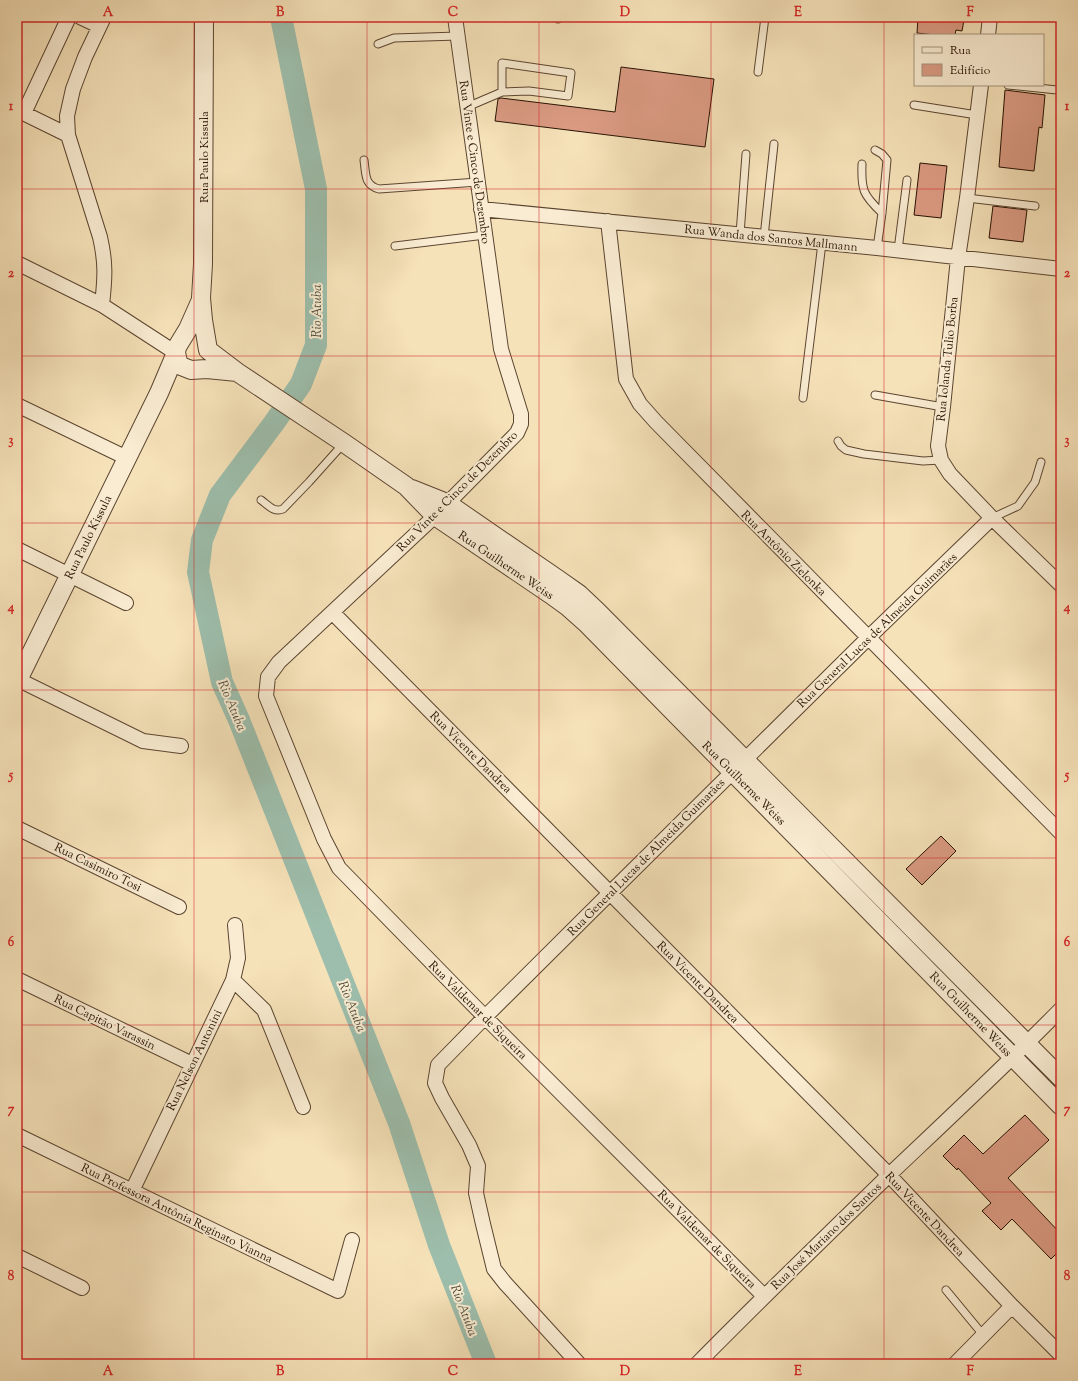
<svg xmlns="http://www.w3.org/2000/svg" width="1078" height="1381" viewBox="0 0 1078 1381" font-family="'Sorts Mill Goudy',serif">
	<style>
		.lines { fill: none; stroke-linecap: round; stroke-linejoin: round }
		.river { stroke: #9dbeac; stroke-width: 22 }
		.building { fill: #db9b83; stroke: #271102 }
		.service-casing { stroke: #5b4530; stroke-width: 9 }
		.minor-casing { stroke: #5b4530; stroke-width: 16 }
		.tertiary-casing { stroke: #5b4530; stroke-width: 20 }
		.service { stroke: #f9ecd2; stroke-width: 7 }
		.minor { stroke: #f9ecd2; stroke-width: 14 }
		.tertiary { stroke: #f9ecd2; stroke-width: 18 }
		.grid { fill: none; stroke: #d62828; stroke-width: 1; stroke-opacity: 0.55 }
		.labels { text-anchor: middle; stroke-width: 4; stroke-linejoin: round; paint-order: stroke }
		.street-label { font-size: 12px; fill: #271102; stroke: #f9ecd2 }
		.water-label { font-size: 13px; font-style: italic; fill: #504e3e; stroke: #f9ecd2 }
		.neatline { fill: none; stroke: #d62828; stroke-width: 1.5 }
		.grid-label { font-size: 13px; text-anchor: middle; font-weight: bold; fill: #d62828 }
	</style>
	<rect width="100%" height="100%" fill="#f6e2b9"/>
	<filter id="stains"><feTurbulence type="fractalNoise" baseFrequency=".005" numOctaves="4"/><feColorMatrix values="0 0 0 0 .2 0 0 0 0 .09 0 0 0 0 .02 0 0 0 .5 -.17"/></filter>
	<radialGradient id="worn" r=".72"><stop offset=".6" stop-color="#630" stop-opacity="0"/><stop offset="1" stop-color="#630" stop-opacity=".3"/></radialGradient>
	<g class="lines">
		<path class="river" d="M281,17l35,172v156l-15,39 -27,39 -54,72 -18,45 -4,32 24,110 17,38 160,403 40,122 47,119"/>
	</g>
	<path class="building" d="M918,17h44l-1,3h3l-2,11 -6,-1 -1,5h-20l-18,-2z
		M621,67l93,12 -9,68 -210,-26 3,-22 3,-1 114,14z
		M1005,90l40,5 -3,33 -3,-1 -5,44 -35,-4z
		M920,163l27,3 -6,52 -27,-3z
		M993,206l34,4 -4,32 -34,-4z
		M941,836l15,15 -34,34 -16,-16z
		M1025,1115l24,25 -41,38 53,56v15l-10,10 -39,-40 -11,11 -19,-19 9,-8 -33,-35 -1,2 -14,-14 21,-21 19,19z"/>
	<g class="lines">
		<g class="service-casing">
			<path id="service" d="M558,19v-2
				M378,44l16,-6 64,-2
				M758,72l7,-55
				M1008,85l49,5
				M914,105l63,10
				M467,107l35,-15 27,-1 39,5 3,-23 -69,-10v29
				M875,150l7,4 5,6 -5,53 -5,35
				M364,160c2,14 0,25 15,29l99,-7
				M862,164c-1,26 1,31 20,49
				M967,198l68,8
				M740,234l6,-80
				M764,237l10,-93
				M395,246l90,-11
				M898,250l9,-70
				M875,395l68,12
				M803,398l19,-155
				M838,441l3,5 5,4 18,4 59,7 18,-1
				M261,500c7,5 13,13 22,9l26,-27 35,-39
				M992,518l26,-12 17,-24 6,-20
				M946,1290l38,46"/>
		</g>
		<g class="minor-casing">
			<path id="minor" d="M80,17l19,9
				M455,17l46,332 20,65v10l-4,9 -82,83 -156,146 -11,15 -2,19 58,143 15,29 146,149 279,279
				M988,35l2,-18
				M981,85l-14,113 -9,60 -15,149 -5,39 3,14 9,14 42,44 69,67
				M17,110l51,25
				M24,113l45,-96
				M481,209l396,39 184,21
				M608,221l18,158 14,25 16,18 405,411
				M17,263l85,42 74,48
				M102,305c3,-27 4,-42 -2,-68l-32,-102 -1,-19 6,-27 12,-32 19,-40
				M17,405l110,53
				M17,549l109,54
				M333,613l556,562 123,131 49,49
				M17,679l126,62 38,5
				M17,828l162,79
				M17,979l175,85
				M233,980l31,30 39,97
				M17,1135l321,156 14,-51
				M132,1191l101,-211 5,-22 -3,-33
				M17,1256l65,32
				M579,1364l-74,-81 -11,-14 -11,-45 -7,-31 2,-27 -9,-21 -27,-47 -7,-15 3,-18 47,-48 125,-124 258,-255 124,-120
				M697,1364c63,-64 127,-126 192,-189 58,-55 116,-109 172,-166
				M955,1364l57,-58"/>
		</g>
		<g class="tertiary-casing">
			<path id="tertiary" d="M204,17l-1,247 -2,34 2,22 5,30
				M200,302l-12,27 -11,18 -1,6 2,9 3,4 10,4 16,-1 30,3
				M208,350l29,22 107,71 62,43 29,30 115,78 18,13 18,16 475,483
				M412,489l35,14 112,77 20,14 18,17 464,467
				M17,682l142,-289 17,-40"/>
		</g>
		<use href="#service" class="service"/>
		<use href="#minor" class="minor"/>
		<use href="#tertiary" class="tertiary"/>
	</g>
	<path class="grid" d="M194,17v1347M367,17v1347M539,17v1347M711,17v1347M884,17v1347M17,189h1044M17,356h1044M17,523h1044M17,690h1044M17,858h1044M17,1025h1044M17,1192h1044"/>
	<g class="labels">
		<g class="street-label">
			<text transform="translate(204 157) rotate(-90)" y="4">Rua Paulo Kissula</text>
			<text transform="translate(475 162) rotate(82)" y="4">Rua Vinte e Cinco de Dezembro</text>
			<text transform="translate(771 238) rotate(6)" y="4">Rua Wanda dos Santos Mallmann</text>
			<text transform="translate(947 359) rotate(-84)" y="4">Rua Iolanda Tulio Borba</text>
			<text transform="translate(457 491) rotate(-45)" y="4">Rua Vinte e Cinco de Dezembro</text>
			<text transform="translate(88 537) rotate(-64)" y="4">Rua Paulo Kissula</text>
			<text transform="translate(784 553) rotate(45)" y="4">Rua Antônio Zielonka</text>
			<text transform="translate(506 565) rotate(34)" y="4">Rua Guilherme Weiss</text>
			<text transform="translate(877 630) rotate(-44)" y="4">Rua General Lucas de Almeida Guimarães</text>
			<text transform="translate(471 752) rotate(45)" y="4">Rua Vicente Dandrea</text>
			<text transform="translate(744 783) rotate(45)" y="4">Rua Guilherme Weiss</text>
			<text transform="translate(646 857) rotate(-45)" y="4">Rua General Lucas de Almeida Guimarães</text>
			<text transform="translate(98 867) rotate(26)" y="4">Rua Casimiro Tosi</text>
			<text transform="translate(698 982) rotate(45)" y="4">Rua Vicente Dandrea</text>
			<text transform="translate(478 1010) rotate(45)" y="4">Rua Valdemar de Siqueira</text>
			<text transform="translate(971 1014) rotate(46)" y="4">Rua Guilherme Weiss</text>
			<text transform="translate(105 1022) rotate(26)" y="4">Rua Capitão Varassin</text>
			<text transform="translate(194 1060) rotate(-64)" y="4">Rua Nelson Antonini</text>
			<text transform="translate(177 1213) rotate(26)" y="4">Rua Professora Antônia Reginato Vianna</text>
			<text transform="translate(925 1214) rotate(47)" y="4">Rua Vicente Dandrea</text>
			<text transform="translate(826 1236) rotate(-44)" y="4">Rua José Mariano dos Santos</text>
			<text transform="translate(707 1239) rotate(45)" y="4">Rua Valdemar de Siqueira</text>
		</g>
		<g class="water-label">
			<text transform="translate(316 311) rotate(-90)" y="5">Rio Atuba</text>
			<text transform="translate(233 705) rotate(67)" y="5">Rio Atuba</text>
			<text transform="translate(353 1006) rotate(68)" y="5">Rio Atuba</text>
			<text transform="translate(465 1310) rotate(69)" y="5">Rio Atuba</text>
		</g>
	</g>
	<rect width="1078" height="1381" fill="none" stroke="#f6e2b9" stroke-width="44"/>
	<rect x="914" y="34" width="130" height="52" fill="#f9ecd2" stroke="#a5947f"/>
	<rect x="922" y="47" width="20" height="6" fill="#f9ecd2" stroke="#a5947f"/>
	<text x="950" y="54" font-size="12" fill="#271102">Rua</text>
	<rect x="922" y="64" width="20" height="12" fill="#db9b83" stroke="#a5947f"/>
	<text x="950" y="74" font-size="12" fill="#271102">Edifício</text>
	<rect x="22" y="22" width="1034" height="1337" class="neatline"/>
	<g class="grid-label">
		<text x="108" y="16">A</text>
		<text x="280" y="16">B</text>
		<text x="453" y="16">C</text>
		<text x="625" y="16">D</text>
		<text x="798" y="16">E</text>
		<text x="970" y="16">F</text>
		<text x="11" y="110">1</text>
		<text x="1067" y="110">1</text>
		<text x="11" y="277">2</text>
		<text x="1067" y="277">2</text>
		<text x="11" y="444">3</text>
		<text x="1067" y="444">3</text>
		<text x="11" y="611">4</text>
		<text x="1067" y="611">4</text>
		<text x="11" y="779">5</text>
		<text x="1067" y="779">5</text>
		<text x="11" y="946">6</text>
		<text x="1067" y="946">6</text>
		<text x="11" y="1113">7</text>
		<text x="1067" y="1113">7</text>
		<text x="11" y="1280">8</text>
		<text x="1067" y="1280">8</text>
		<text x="108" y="1375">A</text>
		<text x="280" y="1375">B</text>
		<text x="453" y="1375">C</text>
		<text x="625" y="1375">D</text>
		<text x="798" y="1375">E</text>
		<text x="970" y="1375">F</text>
	</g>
	<rect width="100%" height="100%" filter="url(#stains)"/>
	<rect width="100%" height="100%" fill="url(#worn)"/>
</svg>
